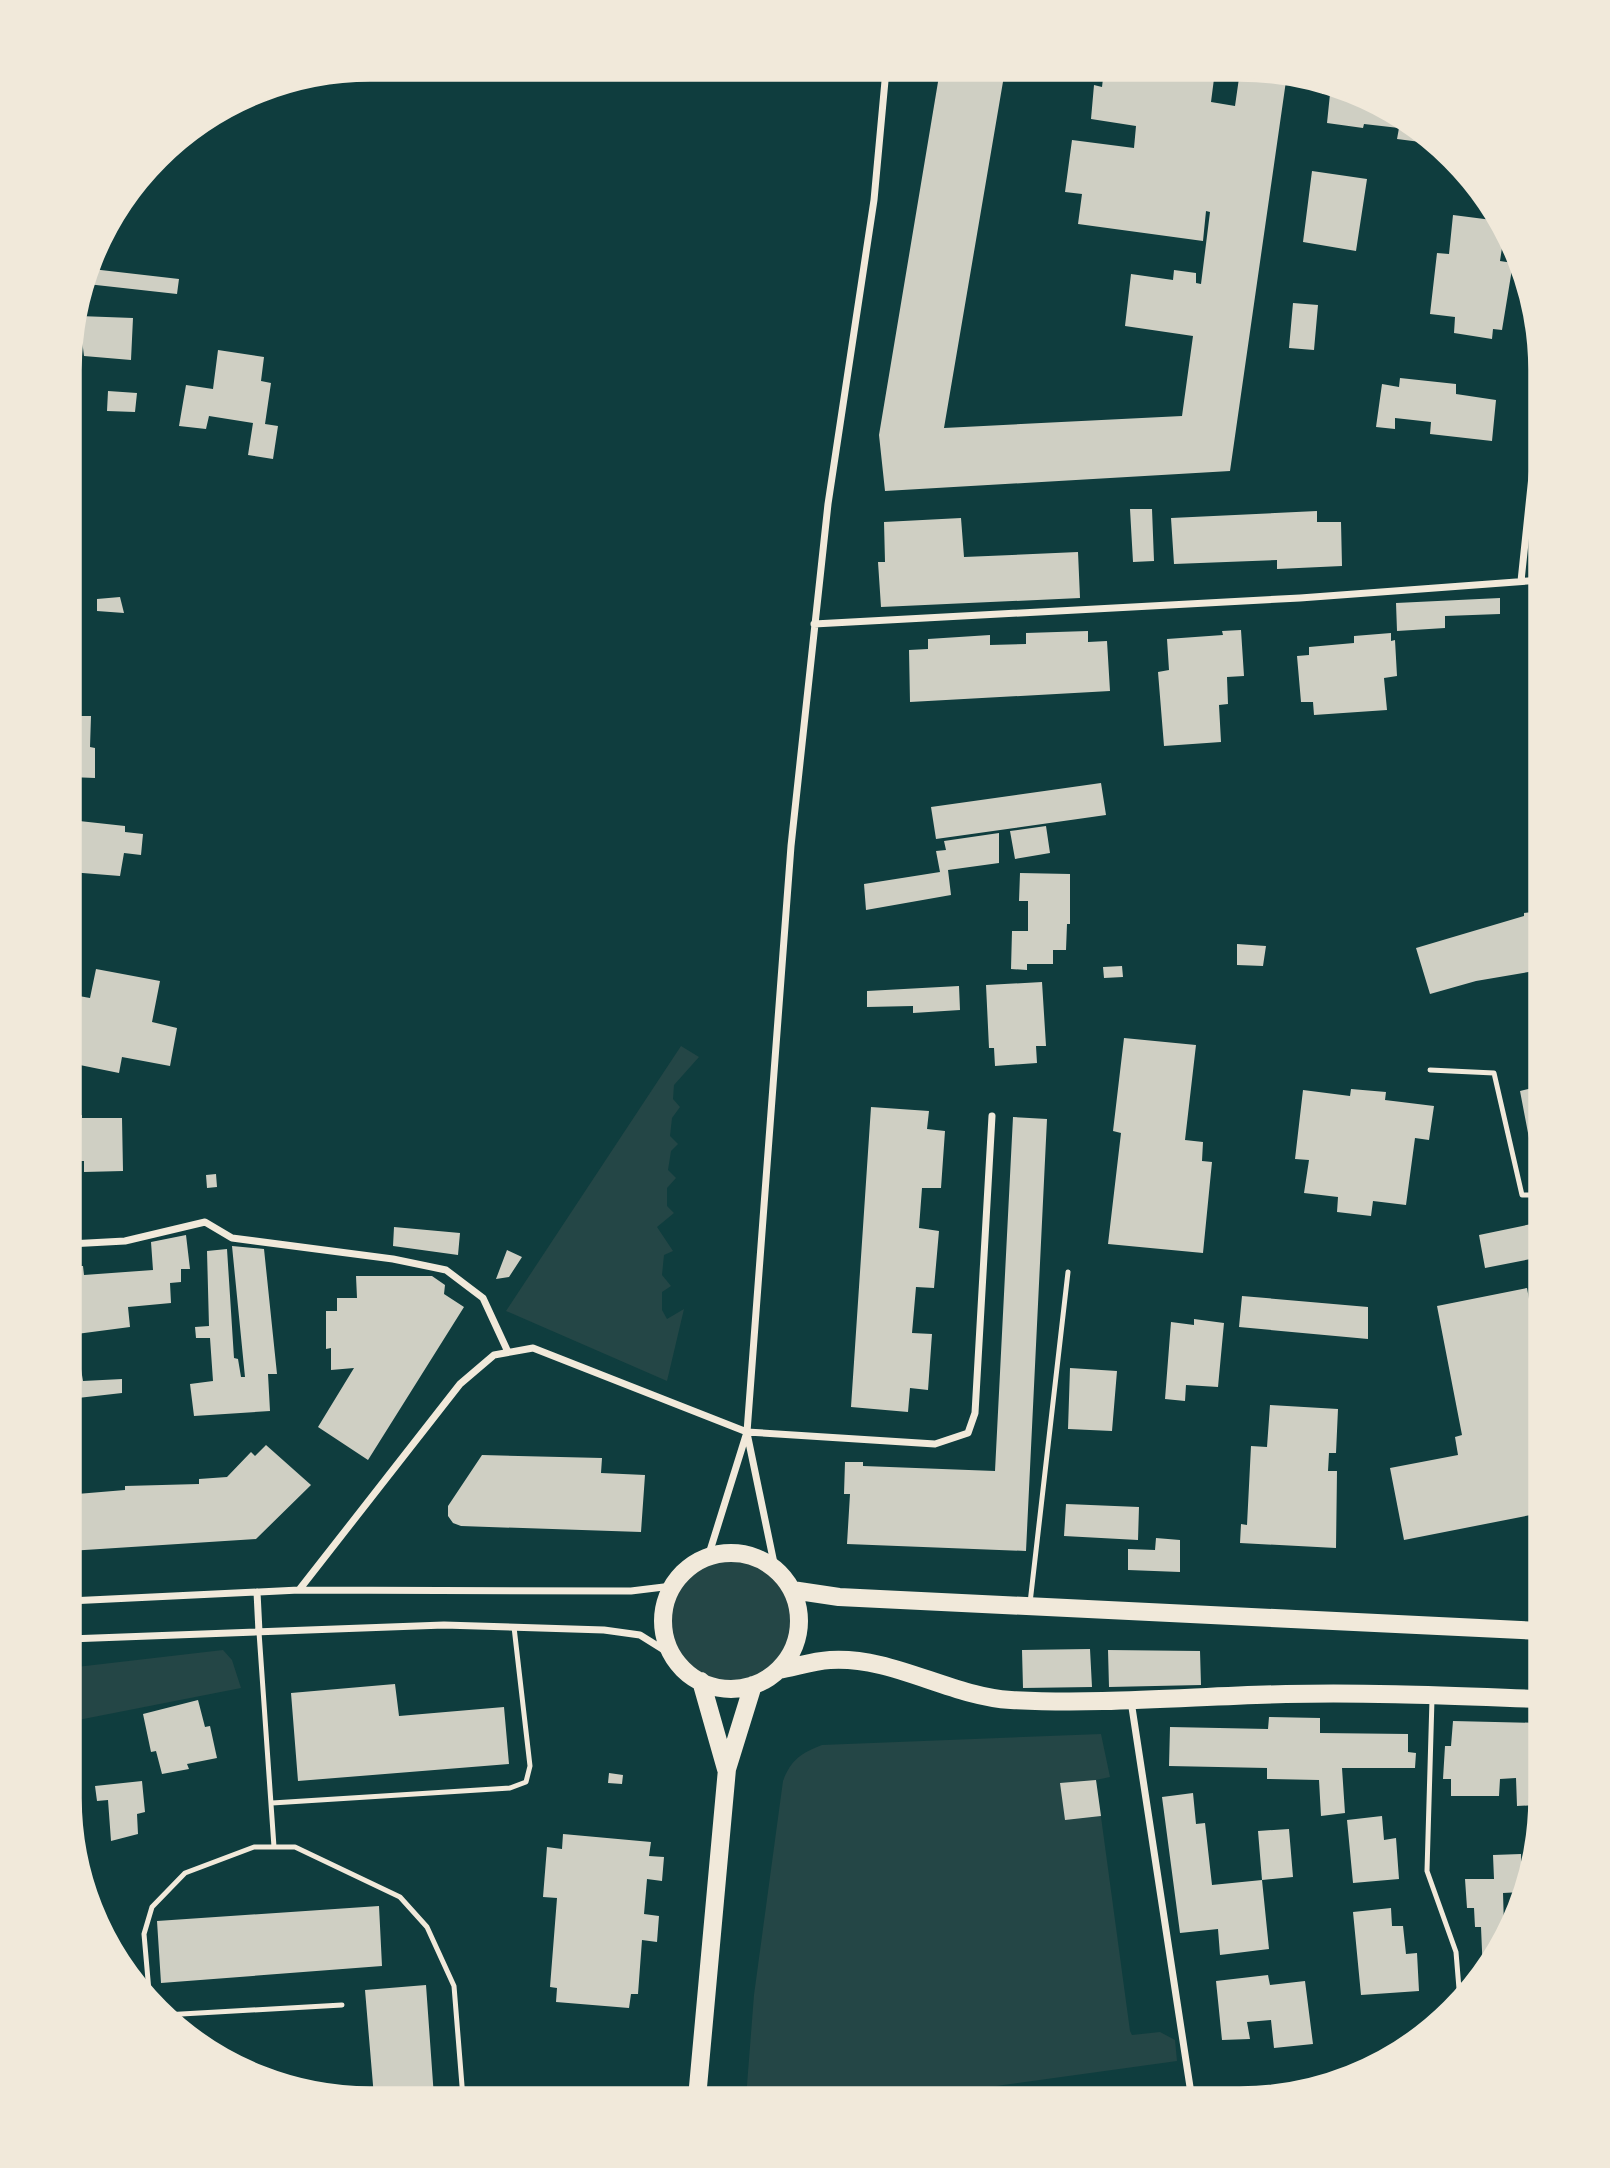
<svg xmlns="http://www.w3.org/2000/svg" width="1610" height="2168" viewBox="0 0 1610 2168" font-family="'Golos Text',sans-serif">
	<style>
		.green { fill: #244646 }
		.building { fill: #cfcfc3 }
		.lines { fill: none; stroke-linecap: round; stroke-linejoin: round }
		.service { stroke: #f1e9da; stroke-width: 5 }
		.minor { stroke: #f1e9da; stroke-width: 7 }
		.primary { stroke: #f1e9da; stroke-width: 18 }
		.rim { fill: none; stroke: #f1e9da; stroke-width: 3.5 }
	</style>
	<rect width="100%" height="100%" fill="#0f3d3e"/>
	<path class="green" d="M681,1046l18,11 -25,28 -1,14 7,8 -8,11 -2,18 8,8 -7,7 -3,19 8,8 -9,10v18l7,7 -17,14 16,24 -9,4 -2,20 9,11 -9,6v18l5,9 17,-10 -17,72 -161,-70z
		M663 1621a68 68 0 1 1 136 0a68 68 0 1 1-136 0Z
		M223,1650l9,10 9,28 -173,34v-54z
		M1101,1734l9,43 -14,3 34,251 2,4 28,-3 15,8 2,21 -274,38 -157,-1 8,-103 29,-214c8,-21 18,-28 39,-36z"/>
	<path class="building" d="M940,70h65l-61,358 238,-12 11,-80 -68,-10 6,-52 42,6 1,-10 22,3v10l5,1 9,-72 -4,-1 -3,30 -125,-17 4,-30 -17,-2 7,-52 62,8 2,-22 -45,-7 3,-34 8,2 2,-17 111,1 -4,31 24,4 5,-35 47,3 -57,397 -345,20 -6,-56z
		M1323,87l85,32 28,25 -39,-5 2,-11 -35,-4 -1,4 -36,-5 3,-29h-8z
		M1312,171l55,8 -11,72 -53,-9z
		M1453,215l47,6 5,7 -5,33 13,2 -11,67 -9,-1 -1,10 -38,-6 1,-16 -25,-3 7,-61 12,1z
		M92,269l87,10 -2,15 -90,-10z
		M1293,303l25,2 -4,45 -25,-2z
		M79,316l54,2 -2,42 -47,-4z
		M218,350l46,7 -3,24 10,2 -6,41 13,2 -5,33 -25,-4 5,-32 -44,-7 -3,13 -27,-3 7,-41 27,4z
		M1400,378l56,6v10l40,6 -4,41 -62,-7 1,-12 -36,-4v11l-19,-2 6,-43 17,3z
		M108,391l29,2 -2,19 -28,-1z
		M71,473l7,40 -7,1z
		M1130,509h22l2,52 -21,1z
		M1317,511v11h24l1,44 -65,3v-9l-103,4 -3,-46z
		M961,518l3,39 114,-5 2,46 -199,9 -3,-45h7l-1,-40z
		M1531,596h11v38l-9,1z
		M120,597l4,16 -27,-2v-12z
		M1500,598v16l-55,2v12l-48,3 -1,-28z
		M1241,630l3,46 -17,1 1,27 -9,1 2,37 -57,4 -6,-74 11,-2 -2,-31 56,-4 -1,-4z
		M1088,631v11l19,-1 3,50 -200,11 -1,-52 19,-1v-10l62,-4v10l36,-1v-11z
		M1391,633v8l4,-1 2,36 -13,2 3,32 -73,5 -1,-13h-12l-4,-46 12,-1v-8l45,-4v-7z
		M70,716h21l-1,31 5,1v30l-25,-1z
		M1101,783l5,32 -170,24 -5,-32z
		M70,820l55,6v6l18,2 -2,21 -17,-2 -4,23 -50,-4z
		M1046,826l4,27 -35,6 -5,-28z
		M999,833v30l-51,7 3,25 -85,15 -2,-26 76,-12 -4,-21 10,-1 -2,-9z
		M1020,873l50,1v50h-3l-1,26h-13v14h-26v6l-16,-1 1,-38h16v-30h-9z
		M1541,911v38l-10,2 3,20 -58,10 -46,13 -14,-46 108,-32v-3z
		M1237,944l29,2 -3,20 -26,-1z
		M1122,966l1,11 -19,1 -1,-11z
		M96,969l64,12 -8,41 25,6 -7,38 -48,-9 -3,16 -49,-10 9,-67 11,2z
		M1042,982l4,64h-10l1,17 -42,3 -1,-18h-5l-3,-63z
		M959,986l1,24 -47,3v-7l-46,1v-16z
		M1124,1038l72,7 -11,95 18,2 -1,19 10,1 -9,91 -95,-9 13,-111 -8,-2z
		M1541,1086v71l-8,2 -13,-68z
		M1351,1089l35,3 -1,8 49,6 -5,34 -14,-2 -9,67 -33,-4 -2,15 -34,-4 1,-15 -34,-4 5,-33 -14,-1 8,-69 47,6z
		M871,1107l58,4 -2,18 18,2 -4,57h-19l-3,40 20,3 -5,57 -18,-1 -4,46 20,1 -4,56 -18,-2 -2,24 -57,-5z
		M82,1115v3h40l1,53 -39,1v-11h-15v-45z
		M1013,1117l34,2 -21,432 -179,-7 3,-50h-6l1,-32h18v4l132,5z
		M216,1174l1,13 -10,1 -1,-13z
		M1541,1222v35l-56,11 -6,-33z
		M394,1227l66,6 -2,22 -65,-9z
		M186,1235l4,34h-9v13l-11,1 1,20 -43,4 2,20 -61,8v-69h14l1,9 69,-5 -2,-28z
		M232,1246l32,3 13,125h-9l2,37 -76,5 -4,-32 23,-3 -3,-43h-14l-1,-11 14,-1 -2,-75 20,-2 7,109 4,1 3,18h4z
		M507,1250l15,7 -13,20 -13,2z
		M356,1276h76l13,9 -1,9 20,13 -96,153 -50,-33 36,-59 -23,2v-22l-5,1v-38h11v-13h20z
		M1527,1288l14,77v148l-137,27 -14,-72 68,-13 -3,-18 7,-2 -25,-129z
		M1242,1296l126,11v32l-129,-12z
		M1194,1319l30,4 -6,64 -32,-2 -1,16 -20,-2 6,-77 23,3z
		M69,1351h9l5,30 39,-2v14l-53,6z
		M1070,1368l47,3 -5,60 -44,-2z
		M73,1405l4,89 48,-4v-4l74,-2v-5l28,-2 24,-25 4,4 11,-11 45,40 -55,54 -187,12v-145z
		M1270,1405l68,4 -2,44h-7l-1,18h9l-1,77 -96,-5 1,-19 6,1 4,-79 16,1z
		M482,1455l120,3 -1,15 44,2 -4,57 -180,-6 -8,-3 -5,-7v-10z
		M1066,1504l73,3 -1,33 -74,-4z
		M1156,1538l24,2v32l-52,-2v-21l27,1z
		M1090,1649l2,38 -69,1 -1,-38z
		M1108,1650l92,1 1,34 -92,2z
		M395,1684l4,32 105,-9 5,57 -211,17 -7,-88z
		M198,1700l7,27 5,-1 7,32 -30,6 2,5 -27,5 -6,-23 -5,1 -8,-38z
		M1269,1717l51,1v15l88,1v18l8,1 -1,15h-73l3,45 -24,3 -2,-36 -52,-1v-11l-98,-2 1,-39 98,2z
		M1453,1721l88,2v14h-8l3,68 -19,1 -1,-28 -16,1 -1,17h-48v-17h-8l2,-33h6z
		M609,1773l14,2 -1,9 -14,-1z
		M1096,1780l5,36 -36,4 -5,-37z
		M142,1781l3,31 -8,2 1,20 -27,7 -3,-41 -11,1 -2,-15z
		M1193,1793l3,31 9,-1 7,62 50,-5 7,69 -49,6 -2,-26 -38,4 -18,-136z
		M1382,1816l2,24 12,-2 3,41 -46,4 -6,-63z
		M1289,1829l4,48 -31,3 -4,-49z
		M563,1834l88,8 -2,14 15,1 -2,24 -15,-2 -3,35 15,2 -2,26 -15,-2 -4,54h-7l-2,14 -73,-6 1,-14 -7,-1 7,-89 -14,-1 4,-50 15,2z
		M1521,1854l1,38 -19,1 1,33h7l-28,48 -2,-47h-6l-1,-19h-7l-2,-29h29l-1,-24z
		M379,1906l3,60 -221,17 -4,-62z
		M1391,1908l1,18h11l3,28 11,-1 2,38 -58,4 -8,-83z
		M1268,1975l2,10 35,-4 8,63 -39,4 -3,-28 -24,2 3,17 -28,1 -6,-59z
		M426,1985l8,112h-60l-9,-107z"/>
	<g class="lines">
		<path class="service" d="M1430,1070l64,3 28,122h19
			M1030,1603l38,-331
			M259,1632l15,215
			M1432,1699l-5,172 29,81 4,49
			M272,1803l238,-15 16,-6 4,-16 -16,-139
			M150,2003l-6,-69 8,-27 33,-34 69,-26h41l105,50 27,30 27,59 9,112
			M164,2015l178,-10"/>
		<path class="minor" d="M1521,581l21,-200
			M814,624l486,-26 242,-18
			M69,1244l56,-3 80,-19 27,16 161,21 53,11 37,28 25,54
			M747,1433l28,135
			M708,1557l39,-125 44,-586 37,-342 46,-304 12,-130
			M299,1590l161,-206 34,-29 39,-7 214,84 188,12 33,-11 7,-20 17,-297
			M257,1592l2,40
			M69,1601l230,-11 332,1 41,-5
			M69,1639l375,-14 160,5 36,5 32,20
			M1131,1701l61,399"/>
		<path class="primary" d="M663 1621a68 68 0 1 1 136 0a68 68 0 1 1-136 0Z
			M792,1590l47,7 702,34
			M778,1670c17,-3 35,-9 52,-10 62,-4 119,36 181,40 91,5 184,-4 275,-6 85,-2 170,2 255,5
			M701,1681l25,88
			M697,2098l30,-329 26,-84"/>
	</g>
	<path d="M0 0H1610V2168H0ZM370 80H1240A290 290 0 0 1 1530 370V1798A290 290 0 0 1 1240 2088H370A290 290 0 0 1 80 1798V370A290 290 0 0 1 370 80Z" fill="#f1e9da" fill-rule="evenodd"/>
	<path class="rim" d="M370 80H1240A290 290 0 0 1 1530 370V1798A290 290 0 0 1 1240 2088H370A290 290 0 0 1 80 1798V370A290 290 0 0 1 370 80Z"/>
</svg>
